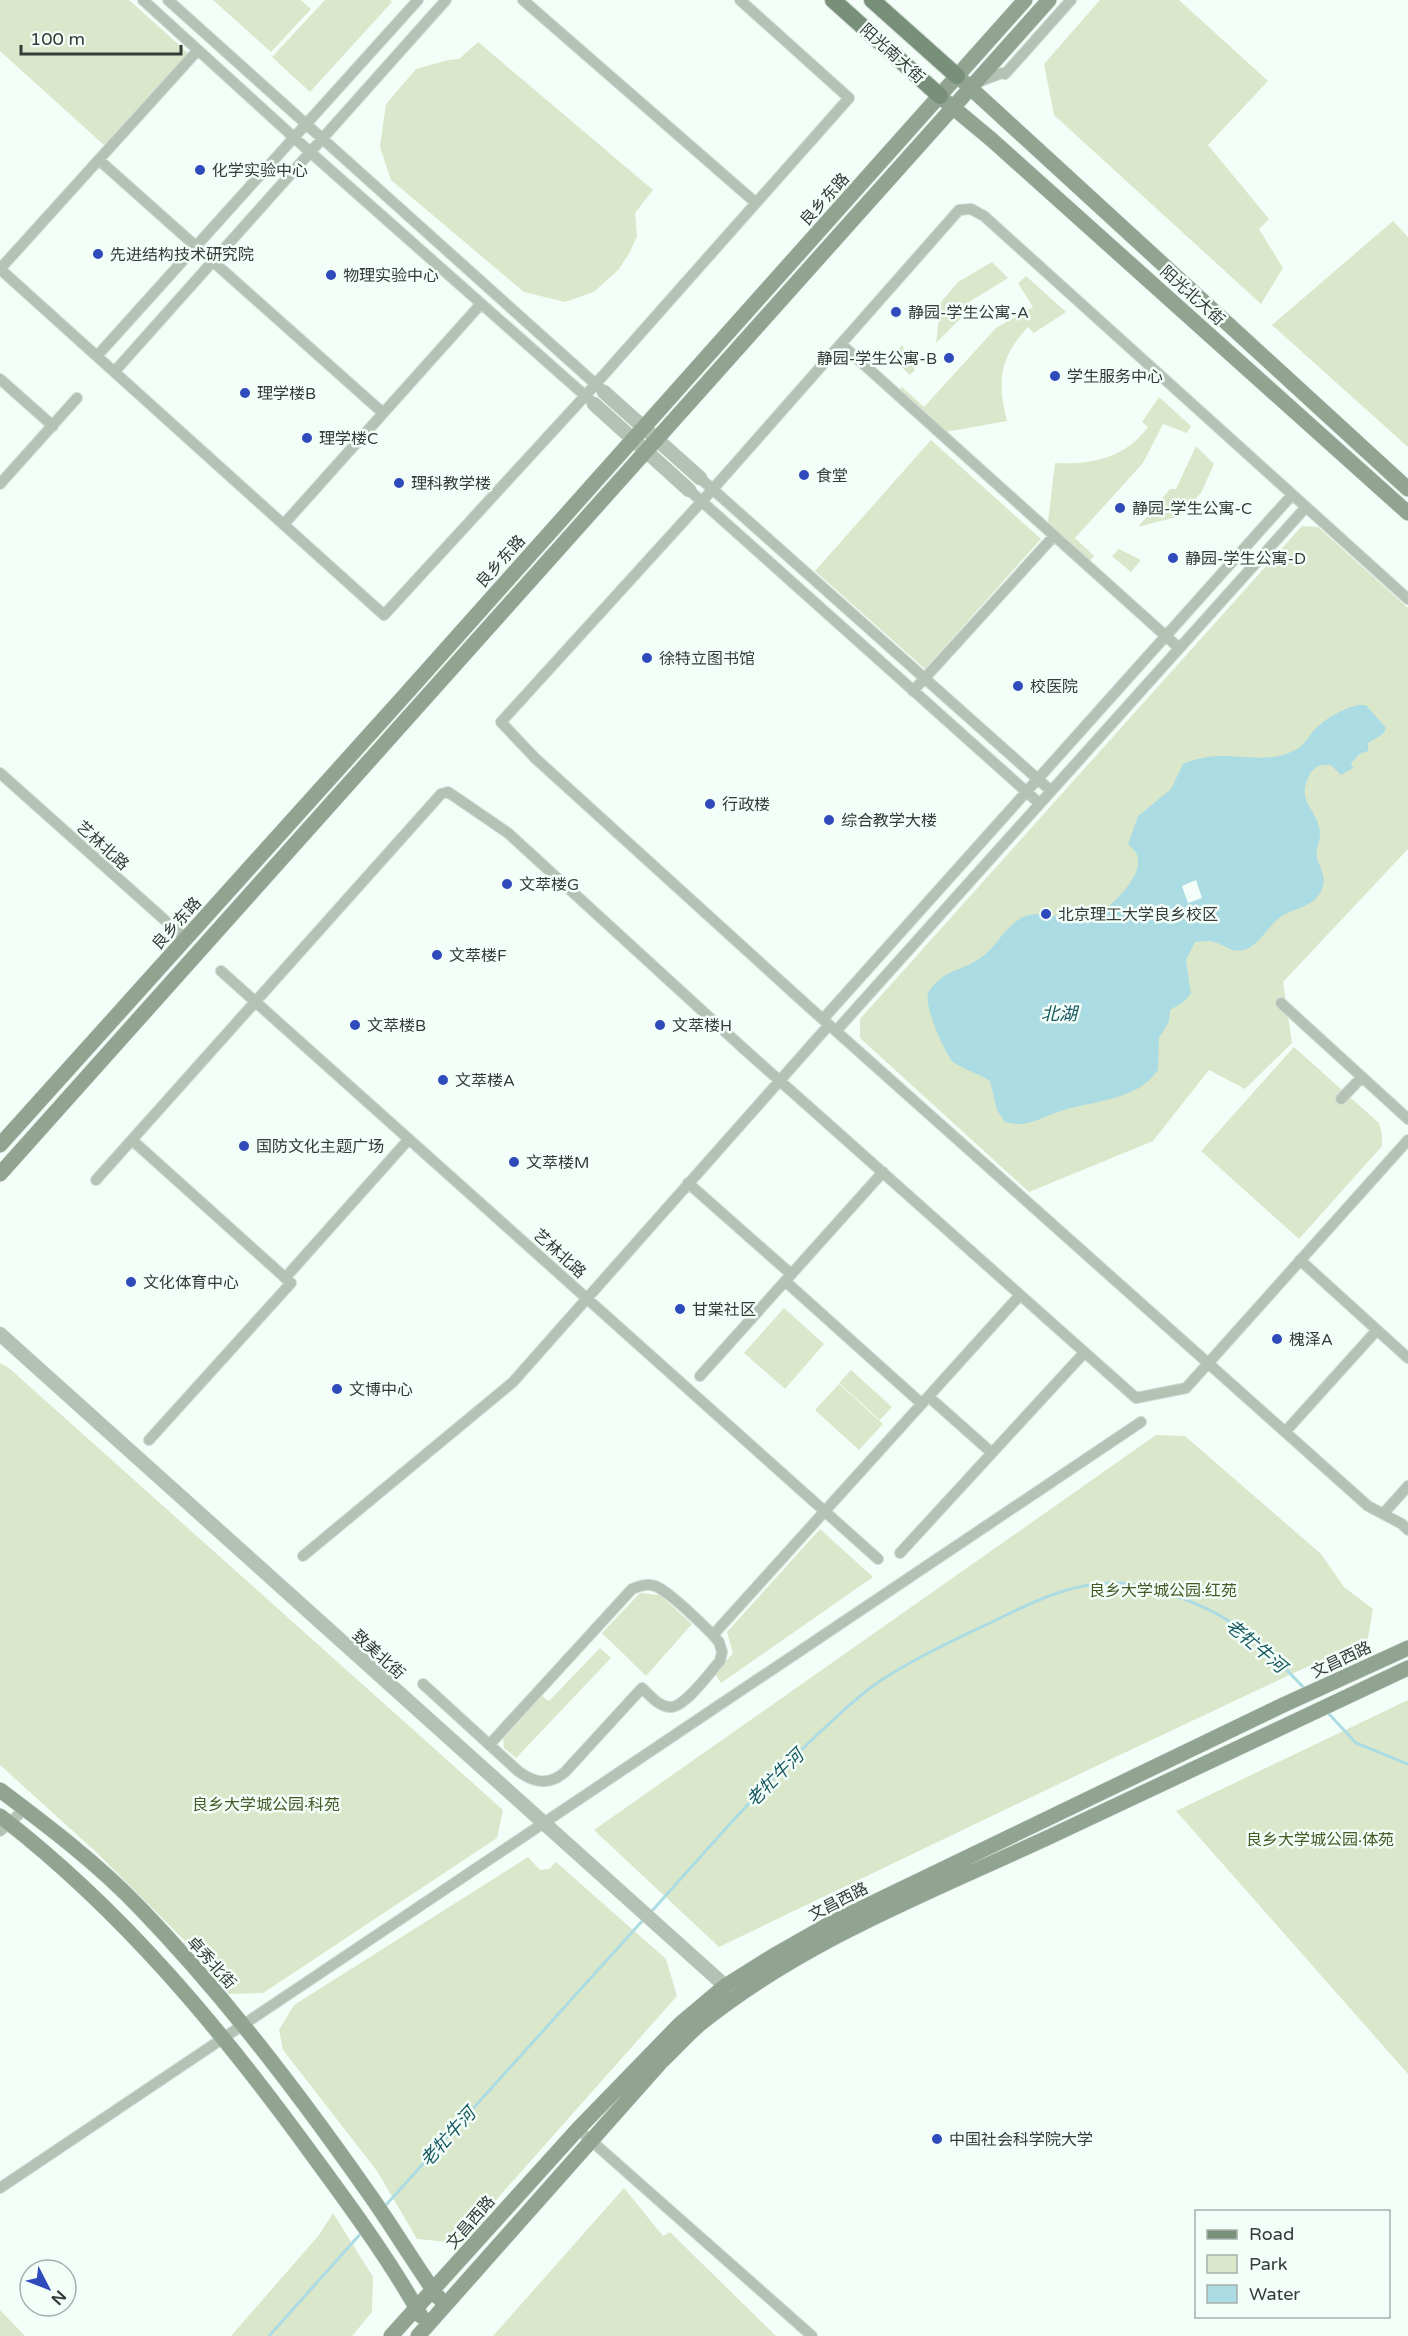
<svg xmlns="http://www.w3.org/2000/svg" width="1408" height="2336" viewBox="0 0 1408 2336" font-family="'Varela Round','Noto Sans SC',sans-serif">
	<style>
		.green { fill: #dbe7ca }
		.water { fill: #acdce3 }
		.pier { fill: #f3fef9 }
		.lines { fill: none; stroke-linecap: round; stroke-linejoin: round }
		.stream { stroke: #acdce3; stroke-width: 3 }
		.minor-casing { stroke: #d1dbd6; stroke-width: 12 }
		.tertiary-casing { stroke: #d1dbd6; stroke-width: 15 }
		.secondary-casing { stroke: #d1dbd6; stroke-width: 16 }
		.primary-casing { stroke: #d1dbd6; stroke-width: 18 }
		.minor { stroke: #b4c1b4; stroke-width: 10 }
		.tertiary { stroke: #b4c1b4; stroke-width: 14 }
		.secondary { stroke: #91a491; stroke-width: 15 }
		.primary { stroke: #788f79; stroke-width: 16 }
		.poi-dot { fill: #2f4abb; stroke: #f3fef9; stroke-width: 2 }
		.labels { text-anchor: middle; stroke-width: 5; stroke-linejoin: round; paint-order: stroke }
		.street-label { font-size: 16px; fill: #343b38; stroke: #f3fef9 }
		.poi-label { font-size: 16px; fill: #343b38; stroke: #f3fef9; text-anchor: start }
		.park-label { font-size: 16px; fill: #475925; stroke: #f3fef9 }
		.water-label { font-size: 18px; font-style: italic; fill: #16575f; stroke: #f3fef9 }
	</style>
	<rect width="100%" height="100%" fill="#f3fef9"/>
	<path class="green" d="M0,0h129l59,53 -83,93 -105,-95z
		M213,0h88l10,9 -40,43z
		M325,0h65l2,2 -82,90 -38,-35z
		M1100,0h79l89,81 -60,64 61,74 -10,10 24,39 -22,36 -207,-189 -10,-51z
		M478,42l175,148 -18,23 2,23 -7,16 -11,17 -25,23 -29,10 -41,-10 -133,-112 -11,-33 6,-43 30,-35 32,-9 11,-1z
		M1393,221l15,16v210l-136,-122z
		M992,262l16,16 -42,26 -2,11 -28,28 5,-41 17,-20z
		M1026,276l40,36 -32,21 -6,-6c-29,31 -31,55 -21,94l-67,12 -43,-39 5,-7 22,20 72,-79 37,-21 -15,-24z
		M902,345l13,25 -5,5 -19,-18z
		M1159,397l32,29 -4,7 -24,-9 -20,39 -68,75 19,18 -8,9 -39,-35 8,-67c37,2 70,-5 93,-36l-6,-5z
		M931,440l110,99 -116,130 -110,-98z
		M1196,446l18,18 -13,29 -21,23 -42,11 32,-38h6z
		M1302,526l16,1 90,81v241l-125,133 9,61 -47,46 -36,-19 -56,71 -124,51 -169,-154v-19z
		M1119,549l22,11 -10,12 -19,-16z
		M1294,1047l85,76 3,11v12l-83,93 -98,-88z
		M784,1308l40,36 -39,45 -41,-36z
		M0,1363l9,5 494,442 -6,28 -234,155 -34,1 -21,-30 -112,-112 -96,-87z
		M851,1370l41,37 -12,13 -41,-37z
		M839,1384l44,40 -24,26 -44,-40z
		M1156,1435l29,1 136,118 23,33 29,22 -5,29 -278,131 -371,178 -125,-117z
		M820,1529l53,48 -152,106 -6,-9 18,-21 -6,-21z
		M640,1593l20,2 32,29 -46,52 -44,-43z
		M600,1648l11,10 -95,100 -12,-10 -1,-9 39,-43 7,5z
		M1408,1700v374l-232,-263z
		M528,1857l12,13 9,-1 7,-7 110,97 11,37 -219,247 -41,-4 -40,-68 -94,-121 -4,-20 15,-25z
		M624,2188l39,48 7,-4 106,104h-283z
		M333,2213l40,64 -1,35 -20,24h-121l88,-101z
		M0,2310l25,26h-25z"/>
	<path class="water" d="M1358,705h8l20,23 -3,6 -15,9v8l-7,2 -10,10 2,5 -12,7 -10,-10c-10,-1 -17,1 -22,11 -13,26 7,31 11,55 1,9 -5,19 -3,27 3,10 10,20 5,31 -8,20 -30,18 -44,30 -11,9 -20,27 -34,31 -13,3 -19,-5 -30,-8 -6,-2 -13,0 -19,0l-9,18 5,34 -9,9 -12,7 -1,12 -10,16 -1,32c-22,32 -67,30 -100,42 -20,7 -32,16 -53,10l-8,-12 -7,-29c-12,-8 -26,-11 -37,-19 -8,-8 -29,-56 -25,-68 1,-5 7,-10 11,-14 11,-10 27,-12 40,-21 21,-13 30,-46 60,-45 15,0 30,7 45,9 18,-7 57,-42 54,-63 0,-7 -5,-11 -10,-16l10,-28 33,-27 12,-25c13,-6 31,-9 45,-8 19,1 44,5 63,-4 11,-4 16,-13 23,-22 12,-12 28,-21 44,-25z"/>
	<path class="pier" d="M1196,880l6,18 -14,5 -6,-17z"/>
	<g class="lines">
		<path class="stream" d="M1328,1713l28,30 52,21
			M651,1912c54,-60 107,-122 167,-178 20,-18 39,-38 62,-53 35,-23 74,-41 112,-59 40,-20 82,-41 129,-39 13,1 27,5 40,9 67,18 97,48 144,97
			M385,2206l259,-287
			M269,2336l94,-105"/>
		<g class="minor-casing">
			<path id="minor" d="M143,0l167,152 280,248
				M168,0l433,389
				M523,0l233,203
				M976,83l26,-10 3,1 66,-74
				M99,160l284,253
				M0,269l384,346 201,-219 264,-298 -109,-98
				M0,269l198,-219
				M841,344l337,303
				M97,356l321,-356
				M115,371l331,-371
				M0,379l53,47
				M700,478l350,312
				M0,484l77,-86
				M689,490l350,313
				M284,524l196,-219
				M1408,599l-424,-383 -13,-7 -12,1 -246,279 -212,233 34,36 274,249 559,499 34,18 6,6
				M913,691l141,-155
				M0,773l186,166
				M221,971l657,588
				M1281,1003l127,116
				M823,1019l469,-524
				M836,1031l470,-524
				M1341,1099l21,-22
				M132,1140l159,143 -142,157
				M96,1180l345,-386 7,-2 60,41 236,216 392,349 50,-10 222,-248
				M688,1183l103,91
				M1300,1260l108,98
				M285,1278l124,-139
				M785,1281l137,123
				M700,1376l183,-204
				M929,1397l63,56
				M1285,1432l92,-102
				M1383,1514l25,-28
				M900,1553l184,-200
				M303,1556l210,-174 316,-357
				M713,1635l307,-340
				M423,1684l95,87c16,12 31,15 47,1l77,-84c8,7 16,18 27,19 15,2 41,-35 51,-46l2,-9 -3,-10c-10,-12 -50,-51 -64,-56 -8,-3 -15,0 -23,3l-142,155
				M0,1831l25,-22
				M578,2129l234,207
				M0,2188l1141,-766"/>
		</g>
		<g class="tertiary-casing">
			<path id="tertiary" d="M604,392l96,86
				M594,404l95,86
				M0,1334l733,659"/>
		</g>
		<g class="secondary-casing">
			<path id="secondary" d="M964,82l444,407
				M944,100l48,40 416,373
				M0,1145l405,-450 620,-695
				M0,1174l1049,-1174
				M0,1790c48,36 98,74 140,118 83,86 156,182 225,280 26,36 48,74 74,110
				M0,1816c122,94 221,213 311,337 39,53 78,106 110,163
				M391,2336l187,-207 102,-105 45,-38 48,-30 58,-33 450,-217 127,-58
				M418,2336l243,-274c13,-12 25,-26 39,-38 103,-83 228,-131 347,-186 121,-56 241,-113 361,-170"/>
		</g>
		<g class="primary-casing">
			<path id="primary" d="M833,0l107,96
				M872,0l85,76"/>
		</g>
		<use href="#minor" class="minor"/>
		<use href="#tertiary" class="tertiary"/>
		<use href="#secondary" class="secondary"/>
		<use href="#primary" class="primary"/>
	</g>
	<g class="poi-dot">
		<circle cx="200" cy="170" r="6"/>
		<circle cx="98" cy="254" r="6"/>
		<circle cx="331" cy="275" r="6"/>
		<circle cx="896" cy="312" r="6"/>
		<circle cx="949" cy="358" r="6"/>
		<circle cx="1055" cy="376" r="6"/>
		<circle cx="245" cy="393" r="6"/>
		<circle cx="307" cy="438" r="6"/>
		<circle cx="804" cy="475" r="6"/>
		<circle cx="399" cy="483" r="6"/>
		<circle cx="1120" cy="508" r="6"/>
		<circle cx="1173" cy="558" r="6"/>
		<circle cx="647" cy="658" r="6"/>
		<circle cx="1018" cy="686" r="6"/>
		<circle cx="710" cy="804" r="6"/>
		<circle cx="829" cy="820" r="6"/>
		<circle cx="507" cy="884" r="6"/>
		<circle cx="1046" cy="914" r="6"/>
		<circle cx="437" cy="955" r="6"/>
		<circle cx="355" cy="1025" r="6"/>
		<circle cx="660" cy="1025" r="6"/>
		<circle cx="443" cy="1080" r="6"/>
		<circle cx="244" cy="1146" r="6"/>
		<circle cx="514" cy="1162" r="6"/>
		<circle cx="131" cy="1282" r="6"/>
		<circle cx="680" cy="1309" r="6"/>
		<circle cx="1277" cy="1339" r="6"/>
		<circle cx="337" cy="1389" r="6"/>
		<circle cx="937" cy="2139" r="6"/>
	</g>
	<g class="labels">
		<g class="street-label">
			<text transform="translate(893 53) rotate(42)" y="6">阳光南大街</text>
			<text transform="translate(824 199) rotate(-48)" y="6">良乡东路</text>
			<text transform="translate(1193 295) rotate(42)" y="6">阳光北大街</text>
			<text transform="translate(500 561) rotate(-48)" y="6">良乡东路</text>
			<text transform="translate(103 845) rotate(42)" y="6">艺林北路</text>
			<text transform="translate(176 923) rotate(-48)" y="6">良乡东路</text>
			<text transform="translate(560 1253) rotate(42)" y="6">艺林北路</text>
			<text transform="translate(379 1654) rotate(42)" y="6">致美北街</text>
			<text transform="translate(1341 1659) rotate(-25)" y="6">文昌西路</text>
			<text transform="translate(838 1901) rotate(-27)" y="6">文昌西路</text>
			<text transform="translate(212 1962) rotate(48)" y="6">卓秀北街</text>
			<text transform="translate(470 2222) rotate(-49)" y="6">文昌西路</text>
		</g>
		<g class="poi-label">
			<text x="212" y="176">化学实验中心</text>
			<text x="110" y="260">先进结构技术研究院</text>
			<text x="343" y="281">物理实验中心</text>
			<text x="908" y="318">静园-学生公寓-A</text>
			<text x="937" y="364" text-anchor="end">静园-学生公寓-B</text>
			<text x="1067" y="382">学生服务中心</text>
			<text x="257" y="399">理学楼B</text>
			<text x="319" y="444">理学楼C</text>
			<text x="816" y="481">食堂</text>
			<text x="411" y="489">理科教学楼</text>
			<text x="1132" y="514">静园-学生公寓-C</text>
			<text x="1185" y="564">静园-学生公寓-D</text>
			<text x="659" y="664">徐特立图书馆</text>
			<text x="1030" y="692">校医院</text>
			<text x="722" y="810">行政楼</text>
			<text x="841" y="826">综合教学大楼</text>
			<text x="519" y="890">文萃楼G</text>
			<text x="1058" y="920">北京理工大学良乡校区</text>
			<text x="449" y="961">文萃楼F</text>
			<text x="367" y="1031">文萃楼B</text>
			<text x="672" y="1031">文萃楼H</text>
			<text x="455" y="1086">文萃楼A</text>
			<text x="256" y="1152">国防文化主题广场</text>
			<text x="526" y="1168">文萃楼M</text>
			<text x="143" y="1288">文化体育中心</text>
			<text x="692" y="1315">甘棠社区</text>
			<text x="1289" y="1345">槐泽A</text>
			<text x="349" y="1395">文博中心</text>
			<text x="949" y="2145">中国社会科学院大学</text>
		</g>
		<g class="park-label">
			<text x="1163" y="1596">良乡大学城公园·红苑</text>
			<text x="266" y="1810">良乡大学城公园·科苑</text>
			<text x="1320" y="1845">良乡大学城公园·体苑</text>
		</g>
		<g class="water-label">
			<text x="1059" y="1020">北湖</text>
			<text transform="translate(1256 1646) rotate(40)" y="6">老牤牛河</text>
			<text transform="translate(775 1778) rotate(-45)" y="6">老牤牛河</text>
			<text transform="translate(448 2137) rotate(-48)" y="6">老牤牛河</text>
		</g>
	</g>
	<rect x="1195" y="2210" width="195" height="108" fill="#f3fef9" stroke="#a7b0ac" stroke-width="1.5"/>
	<rect x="1207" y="2230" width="30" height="9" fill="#788f79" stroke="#a7b0ac" stroke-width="1.5"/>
	<text x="1249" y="2240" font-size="18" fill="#343b38">Road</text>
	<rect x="1207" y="2255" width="30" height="18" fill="#dbe7ca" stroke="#a7b0ac" stroke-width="1.5"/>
	<text x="1249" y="2270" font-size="18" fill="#343b38">Park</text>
	<rect x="1207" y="2285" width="30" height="18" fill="#acdce3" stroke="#a7b0ac" stroke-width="1.5"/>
	<text x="1249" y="2300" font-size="18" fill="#343b38">Water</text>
	<g transform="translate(48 2288) rotate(132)"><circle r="28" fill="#f3fef9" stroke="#a7b0ac" stroke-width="1.5"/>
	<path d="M0-4.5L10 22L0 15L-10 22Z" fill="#2f4abb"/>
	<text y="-9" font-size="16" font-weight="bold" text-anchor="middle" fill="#343b38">N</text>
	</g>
	<path d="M21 45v9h160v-9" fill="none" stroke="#343b38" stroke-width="3"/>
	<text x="30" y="45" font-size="18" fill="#343b38" stroke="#f3fef9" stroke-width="4.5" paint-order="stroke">100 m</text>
</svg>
